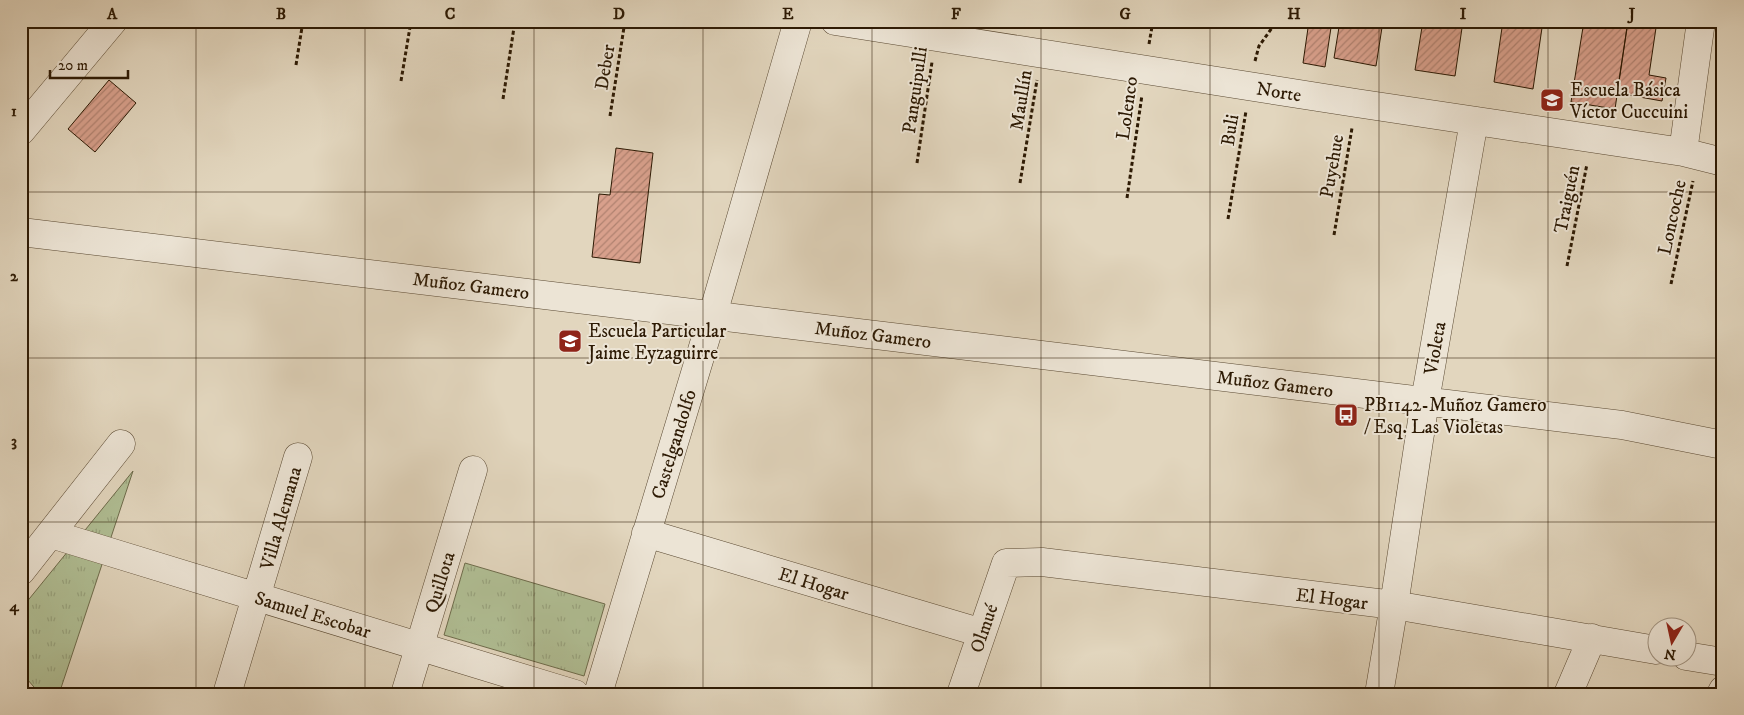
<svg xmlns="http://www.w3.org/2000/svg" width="1744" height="715" viewBox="0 0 1744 715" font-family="'IM FELL DW Pica',serif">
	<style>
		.park { fill: url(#park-tufts); stroke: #6e6c4c }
		.building { fill: url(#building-hatch); stroke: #2d1a04 }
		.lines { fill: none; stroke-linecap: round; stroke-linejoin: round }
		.minor-casing { stroke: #5a4932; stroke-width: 29 }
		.path { stroke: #2d1a04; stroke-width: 3; stroke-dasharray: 4 2.5; stroke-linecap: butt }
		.minor { stroke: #ece4d5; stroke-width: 28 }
		.grid { fill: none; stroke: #2d1a04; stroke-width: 1; stroke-opacity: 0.55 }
		.labels { text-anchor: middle; stroke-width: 4; stroke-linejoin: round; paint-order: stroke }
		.street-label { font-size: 19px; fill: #2d1a04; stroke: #ece4d5 }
		.poi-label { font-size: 19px; fill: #2d1a04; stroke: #ece4d5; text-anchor: start }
		.neatline { fill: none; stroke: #2d1a04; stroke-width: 2 }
		.grid-label { font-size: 16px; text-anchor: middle; font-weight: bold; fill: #2d1a04 }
	</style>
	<defs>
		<pattern id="park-tufts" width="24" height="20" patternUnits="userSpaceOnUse" patternTransform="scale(1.25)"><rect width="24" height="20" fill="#b0be94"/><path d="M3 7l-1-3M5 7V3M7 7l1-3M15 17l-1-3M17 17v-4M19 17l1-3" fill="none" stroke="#98a37e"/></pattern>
		<pattern id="building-hatch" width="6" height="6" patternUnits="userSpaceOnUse" patternTransform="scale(1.25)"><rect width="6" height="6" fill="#d8a08c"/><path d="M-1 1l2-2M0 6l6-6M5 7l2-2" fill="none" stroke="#b08270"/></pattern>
	</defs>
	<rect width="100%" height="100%" fill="#e2d6be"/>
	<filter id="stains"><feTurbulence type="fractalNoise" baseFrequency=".004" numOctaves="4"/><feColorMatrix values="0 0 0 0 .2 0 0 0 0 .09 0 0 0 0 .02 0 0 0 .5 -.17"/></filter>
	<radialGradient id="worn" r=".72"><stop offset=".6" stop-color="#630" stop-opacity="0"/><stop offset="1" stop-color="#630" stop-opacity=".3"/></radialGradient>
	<path class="park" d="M133,471l-74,223h-19l-19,-22v-63z
		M465,563l140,41 -21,72 -140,-41z"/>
	<path class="building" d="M1309,21h23l-7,46 -22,-4z
		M1340,21h43l-7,45 -42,-8z
		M1423,21h40l-8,55 -40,-6z
		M1503,21h40l-10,68 -39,-7z
		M1584,21h44l-13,88 -44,-7z
		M1628,21h29l-8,54 17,3 -4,23 -45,-8z
		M109,80l27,23 -41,49 -27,-23z
		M616,148l37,5 -13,110 -48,-6 7,-63 11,1z"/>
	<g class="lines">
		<g class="minor-casing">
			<path id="minor" d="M835,21l521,82 327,49 40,10
				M21,131l92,-110
				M1683,152l18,-131
				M21,232l1601,193 101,20
				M646,533l336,100
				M51,534l524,160
				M21,571l100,-127
				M1686,656l37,6
				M227,694l71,-237
				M405,694l68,-224
				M598,694l115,-380 85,-293
				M961,694l45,-131 36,-1 352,43 262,45
				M1379,694l15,-89 31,-204 49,-280
				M1568,694l24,-56
				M1721,694l2,-4"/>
		</g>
		<path class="path" d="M1149,44l4,-23
			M1255,61l4,-15 18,-25
			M296,65l7,-44
			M401,81l10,-60
			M503,99l12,-78
			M610,116l15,-95
			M917,163l15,-101
			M1020,183l17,-103
			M1127,198l15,-103
			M1228,219l18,-108
			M1334,235l18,-107
			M1567,266l20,-102
			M1671,284l22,-103"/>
		<use href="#minor" class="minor"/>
	</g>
	<path class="grid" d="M196,21v673M365,21v673M534,21v673M703,21v673M872,21v673M1041,21v673M1210,21v673M1379,21v673M1548,21v673M21,192h1702M21,358h1702M21,522h1702"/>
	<defs>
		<g id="school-square" transform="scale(1.25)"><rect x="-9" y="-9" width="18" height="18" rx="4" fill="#8f2418" stroke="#ece4d5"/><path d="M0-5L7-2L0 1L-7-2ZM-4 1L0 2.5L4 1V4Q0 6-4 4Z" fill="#fff"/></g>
		<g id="bus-square" transform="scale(1.25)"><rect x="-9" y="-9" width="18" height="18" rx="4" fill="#8f2418" stroke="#ece4d5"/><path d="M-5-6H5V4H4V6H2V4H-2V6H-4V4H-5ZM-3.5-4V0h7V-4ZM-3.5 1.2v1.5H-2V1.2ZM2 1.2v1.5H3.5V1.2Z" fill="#fff"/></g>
	</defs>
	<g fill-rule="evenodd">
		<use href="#school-square" x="1552" y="100"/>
		<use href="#school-square" x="570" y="341"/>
		<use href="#bus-square" x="1346" y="415"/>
	</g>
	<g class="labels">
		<g class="street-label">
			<text transform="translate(604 67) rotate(-81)" y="7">Deber</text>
			<text transform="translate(914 90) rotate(-82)" y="7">Panguipulli</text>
			<text transform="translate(1279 91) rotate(9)" y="7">Norte</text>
			<text transform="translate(1020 100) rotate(-81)" y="7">Maullín</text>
			<text transform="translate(1126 108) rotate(-82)" y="7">Lolenco</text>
			<text transform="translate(1229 130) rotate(-81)" y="7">Buli</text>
			<text transform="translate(1331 166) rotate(-80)" y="7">Puyehue</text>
			<text transform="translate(1566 199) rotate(-79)" y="7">Traiguén</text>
			<text transform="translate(1671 217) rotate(-78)" y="7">Loncoche</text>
			<text transform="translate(471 285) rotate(7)" y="7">Muñoz Gamero</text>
			<text transform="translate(873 334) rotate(7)" y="7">Muñoz Gamero</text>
			<text transform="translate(1434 348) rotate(-80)" y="7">Violeta</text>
			<text transform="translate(1275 383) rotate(7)" y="7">Muñoz Gamero</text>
			<text transform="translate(673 444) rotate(-73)" y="7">Castelgandolfo</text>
			<text transform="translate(280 518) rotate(-74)" y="7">Villa Alemana</text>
			<text transform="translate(439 582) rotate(-73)" y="7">Quillota</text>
			<text transform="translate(814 583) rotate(17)" y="7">El Hogar</text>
			<text transform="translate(1332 598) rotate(7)" y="7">El Hogar</text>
			<text transform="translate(313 614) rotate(17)" y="7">Samuel Escobar</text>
			<text transform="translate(983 628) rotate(-71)" y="7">Olmué</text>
		</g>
		<g class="poi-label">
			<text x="1570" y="96">Escuela Básica<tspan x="1570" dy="22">Víctor Cuccuini</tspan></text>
			<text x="588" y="337">Escuela Particular<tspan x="588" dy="22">Jaime Eyzaguirre</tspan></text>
			<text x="1364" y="411">PB1142-Muñoz Gamero<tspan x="1364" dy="22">/ Esq. Las Violetas</tspan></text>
		</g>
	</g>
	<rect width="1744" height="715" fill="none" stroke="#e2d6be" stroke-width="55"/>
	<g transform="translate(1672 642) rotate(189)"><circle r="24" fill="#ece4d5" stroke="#a09381"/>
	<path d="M0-4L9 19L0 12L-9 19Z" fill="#8f2418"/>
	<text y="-8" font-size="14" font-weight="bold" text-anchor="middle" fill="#2d1a04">N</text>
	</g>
	<path d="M50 70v8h78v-8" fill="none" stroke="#2d1a04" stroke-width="2.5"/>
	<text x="58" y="70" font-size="15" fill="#2d1a04" stroke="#ece4d5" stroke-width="4" paint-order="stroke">20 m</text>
	<rect x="28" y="28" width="1688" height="660" class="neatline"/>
	<g class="grid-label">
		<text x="112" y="19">A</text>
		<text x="281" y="19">B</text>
		<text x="450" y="19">C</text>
		<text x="619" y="19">D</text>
		<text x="788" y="19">E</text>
		<text x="956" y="19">F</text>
		<text x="1125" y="19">G</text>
		<text x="1294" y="19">H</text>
		<text x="1463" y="19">I</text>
		<text x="1632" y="19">J</text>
		<text x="14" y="116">1</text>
		<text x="14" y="281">2</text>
		<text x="14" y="446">3</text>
		<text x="14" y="611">4</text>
	</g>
	<rect width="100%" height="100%" filter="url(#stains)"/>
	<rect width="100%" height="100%" fill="url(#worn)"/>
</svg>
